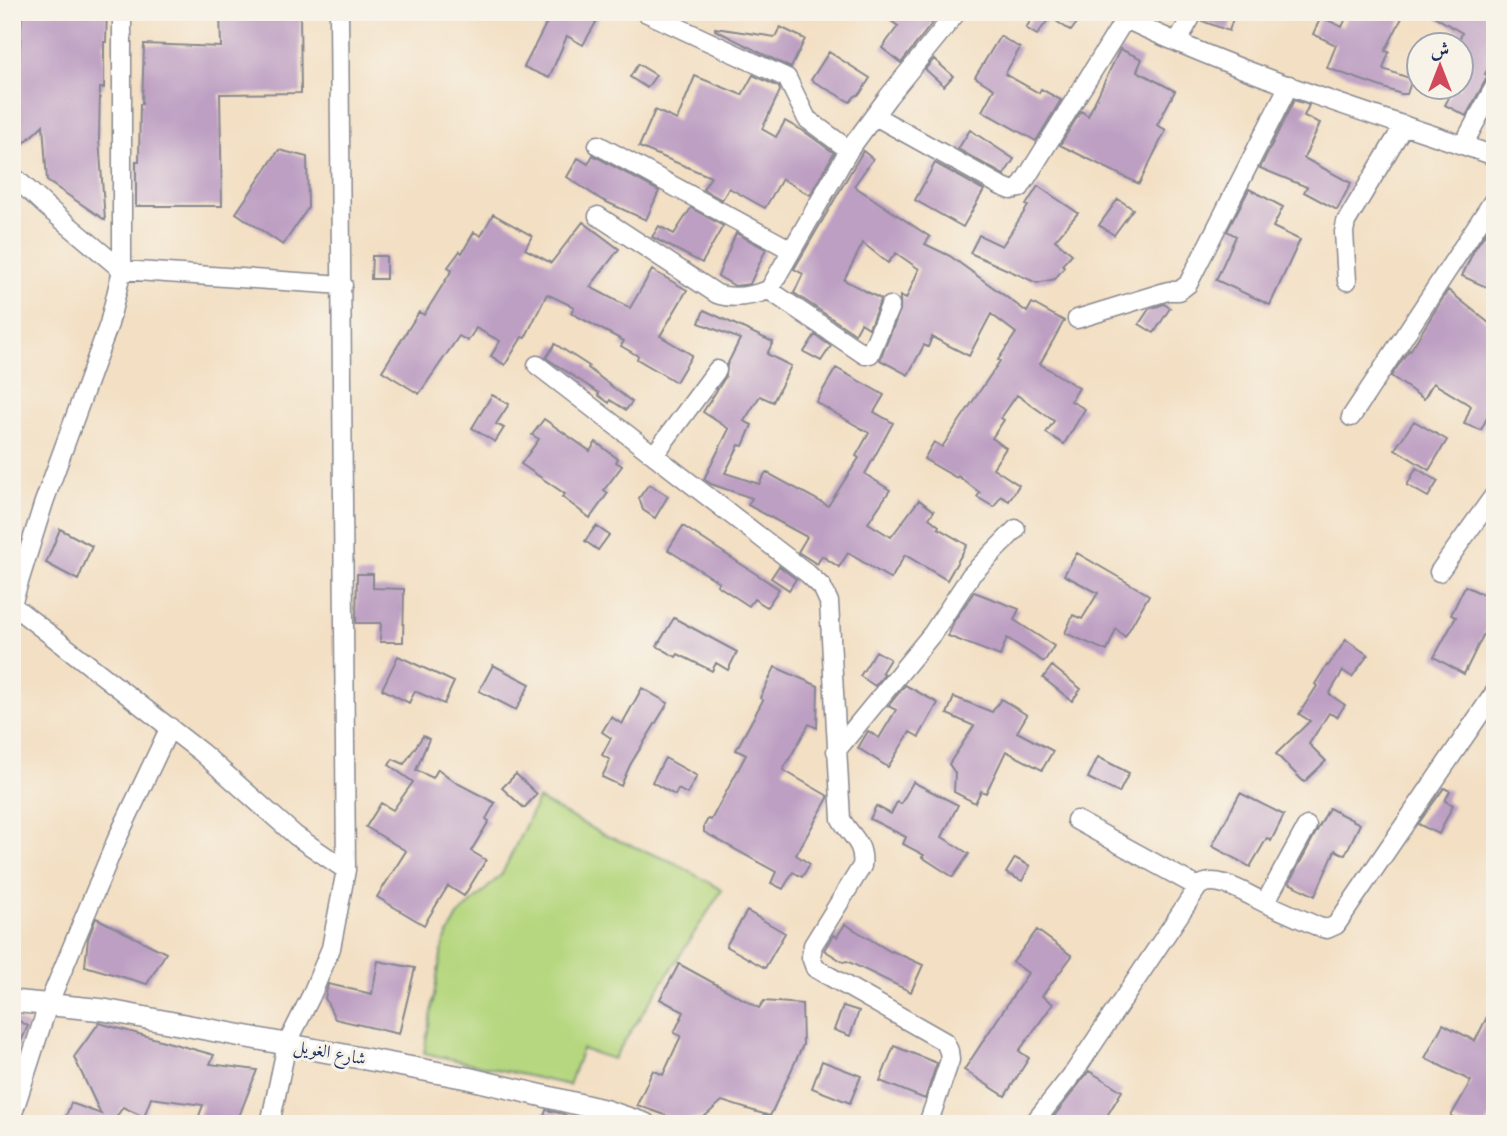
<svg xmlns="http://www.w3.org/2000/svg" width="1507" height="1136" viewBox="0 0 1507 1136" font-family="'Libre Caslon Text',Amiri,serif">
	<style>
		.green { fill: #b6d77f; stroke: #68836e; stroke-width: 2 }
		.building { fill: #bd9fc3 }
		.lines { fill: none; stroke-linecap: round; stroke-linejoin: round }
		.minor-casing { stroke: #878790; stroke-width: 21 }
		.tertiary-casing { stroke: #878790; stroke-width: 24 }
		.minor { stroke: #fff; stroke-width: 18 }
		.tertiary { stroke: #fff; stroke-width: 21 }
		.labels { text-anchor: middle; stroke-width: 6; stroke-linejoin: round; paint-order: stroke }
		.street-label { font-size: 18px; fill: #1b2f5e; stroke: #f7f3e8 }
	</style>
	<rect width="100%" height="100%" fill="#f7f3e8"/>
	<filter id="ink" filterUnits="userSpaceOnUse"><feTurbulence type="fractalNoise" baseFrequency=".0143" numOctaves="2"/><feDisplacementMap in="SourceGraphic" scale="14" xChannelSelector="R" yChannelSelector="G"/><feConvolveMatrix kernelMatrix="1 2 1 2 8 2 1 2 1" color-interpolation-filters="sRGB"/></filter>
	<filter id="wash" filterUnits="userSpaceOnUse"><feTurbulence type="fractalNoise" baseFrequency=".00686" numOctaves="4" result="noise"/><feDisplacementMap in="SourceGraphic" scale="28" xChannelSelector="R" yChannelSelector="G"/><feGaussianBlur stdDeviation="1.57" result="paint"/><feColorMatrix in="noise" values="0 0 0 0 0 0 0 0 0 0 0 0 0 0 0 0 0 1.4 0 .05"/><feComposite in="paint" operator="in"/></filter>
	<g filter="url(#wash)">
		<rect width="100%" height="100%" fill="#f3dfc3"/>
		<path class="green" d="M538,799l64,35 71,28 49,28 -109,169 -31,-10 -13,36 -145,-32 19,-109 15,-28 44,-42z"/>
		<g id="blocks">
			<path class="building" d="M22,12h85l-1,30h-2v46h-4l-1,51 6,81 -58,-39 -4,-56 -23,22 -8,-8v-81l7,6z
				M220,12h80l1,81 -81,1 2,112h-86v-45h3l1,-57h2l2,-60 77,3z
				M552,12h50l-19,33 -16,-9 -18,42 -25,-11z
				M879,12h62l-40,51 -19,-15 16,-22z
				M1036,12h32l11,8 -8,11 -21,-14 -13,18 -11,-7z
				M1205,12h30l-6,19 -27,-10z
				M1349,12h56l-20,39 4,1 -6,17 29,10 -5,15h-6l-74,-26 9,-23 -23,-11 8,-17 21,10z
				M1427,12h68v43l-10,19 3,2 -22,40 -21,-11 9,-17h7v-47l-2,-1 3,-7z
				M780,27l25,12 -14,29 -76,-38v-2l60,9z
				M1000,36l20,12 -15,26 34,19 2,-4 20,11 -25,41 -54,-30 12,-22 -19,-12z
				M1120,49l22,10 -5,12 38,20 -18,34 9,5 -27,54 -79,-39 21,-34 7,5z
				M829,52l41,26 -10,16 -5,2 -5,6 -39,-22z
				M934,59l19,17 -9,10 -19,-17z
				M638,64l18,11 -9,13 -17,-11z
				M753,75l26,12 1,4 -18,38 14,8 9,-16 20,11 29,21 -24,42 -28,-16 -17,29 -36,-20 -7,12 -19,-11 8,-12 -72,-30 16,-37 22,10 18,-44 47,19z
				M1294,100l15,5 -5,11 16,7 -16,35 47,25 -14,27 -33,-18 3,-5 -47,-19z
				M970,130l44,29 -10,16 -46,-26z
				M279,150l28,7 1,51 -25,37 -47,-32z
				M863,151l10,8 -19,27 76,51 -5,7 25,12 77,56 5,-9 32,18 -24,43 39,24 -8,13 14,8 -21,35 -18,-11 8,-12 -37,-26 -16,23 3,2 -12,18 14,10 -13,20 26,17 -10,16 -8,-5 -7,11 -17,-10 3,-4 -22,-17 -1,2 -33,-19 10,-17 8,5 58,-86 -2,-1 18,-27 -25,-19 -22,42 -37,-19 -4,10 -4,-2 -16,30 -28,-15 20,-50v-14l6,3 13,-30 -23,-16 -8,10 -25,-20 -19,37 37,19 -12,29 -8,-5 -6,11 -61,-41 9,-19 -9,-5z
				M593,155l66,36 -13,29 -44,-20 -35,-23 11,-19 10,6z
				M935,163l49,27 -21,37 -48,-27z
				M1038,186l40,27 -23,27 17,14 -10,11 2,2 -9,12 -18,4 -67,-30 9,-18 23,11 26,-40 -2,-1z
				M1249,189l34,18 -10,20 27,13 -30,65 -54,-25 20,-44 -9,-5z
				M1118,199l15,10 -19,26 -15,-10z
				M691,208l32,18 -21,37 -50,-26 7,-11 15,8z
				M493,214l39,22 -7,13 26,14 32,-41 36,27 -29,38 40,21 22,-38 35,20 -27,46 32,19 -16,27 -39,-23 1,-3 -17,-10 3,-5 -53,-28 3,-6 -27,-13 -22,44 -3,-1 -17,28 -14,-9 9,-15 -24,-13 -8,13 -9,-5 -40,58 -37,-23 37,-59 5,3 28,-45 -4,-3 12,-16 2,2 12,-21 7,4z
				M1495,219v72l-33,-15 12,-26z
				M736,233l30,16 -16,35 -15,2 -17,-10z
				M372,256h14v23h-15z
				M1448,290l47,38v74l-14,28 -17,-6 7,-18 -38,-23 -9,16 -33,-23 18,-26 1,1z
				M1164,304l6,4 -16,25 -15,-9 10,-15z
				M704,310l69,32 -6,12 24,12 -18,36 -13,-6 -16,25 8,4 -9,21 -4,-1 -14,28 34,11 7,-12 62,34 31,-48 -3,-2 13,-23 -53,-31 20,-34 48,27 -10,17 19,11 -28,51 25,16 -22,33 23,14 28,-37 15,11 -5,7 10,8 -1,2 29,17 -20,35 -42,-25 -14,24 -43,-26 -9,14 -17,-11 -5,8 -19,-12 9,-15 -59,-32 4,-7 -41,-14 -7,-5 25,-50 -26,-17 23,-36 1,-11 13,-26 -41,-16z
				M815,335l16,11 -10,15 -17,-9z
				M555,344l34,22 -1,2 44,34 -6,8 -16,-10 -1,3 -11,-8 1,-2 -53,-35z
				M492,395l17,9 -13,20 8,4 -9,14 -23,-14z
				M544,419l46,32 6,-9 22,17 -2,3 6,4 -18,24 4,3 -18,25 -28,-21 3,-3 -44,-30 18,-25 -7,-4z
				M1414,421l33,19 -18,30 -34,-21z
				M1416,468l22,13 -10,16 -21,-12z
				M649,484l19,12 -13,22 -12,-8 -4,-12z
				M596,526l13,9 -11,15 -13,-9z
				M683,526l96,63 -12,18 -13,-8 -5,7 -32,-21 2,-3 -51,-32z
				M60,529l32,17 -14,34 -32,-17z
				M1077,553l72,42 -24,42 -9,-8 -9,22 -42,-18 8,-18 9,4 16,-26 -34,-18z
				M779,566l17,13 -7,11 -18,-12z
				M357,574h16v14l31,1 -1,53h-23l1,-19h-25z
				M1465,586l30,14v11l-31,63 -30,-17 22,-40 -5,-2z
				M974,592l45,17 -5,11 40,26 -10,16 -37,-24 -7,18 -52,-20 6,-15z
				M674,618l63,34 -9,18 -12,-7 -4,8 -34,-17 -2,3 -19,-11z
				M1346,640l22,15 -16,22 -9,-6 -14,23 16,11 -8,12 -8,-4 -20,31 17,17 -22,21 -28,-28 34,-33 -11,-7 18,-28 -2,-2 12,-19 1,1z
				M876,651l14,8 -8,13 3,2 -10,12 -15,-10z
				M398,656l56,26 -10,22 -29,-13 -6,12 -27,-14z
				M493,665l37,19 -14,26 -37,-19z
				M1052,666l29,23 -9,12 -29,-23z
				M775,667l43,19 -1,42 -8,-4 -26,46 45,26v2l-32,57 14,9 -8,13 -9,-5 -10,17 -12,-6 5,-11 -72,-40v-6l4,-7 3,1 35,-65 -10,-5 27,-50 -3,-2z
				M905,685l33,18 -19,34 -9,-5 -22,35 -30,-19 10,-17 11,7 17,-28 -8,-4z
				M642,688l26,15 -38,62 -9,21 -19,-9 8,-17 -8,-5 9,-17 -9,-6 9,-15 11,7z
				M954,697l38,15 9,-13 26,16 -10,17 36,19 -11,19 -36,-19 -20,42 -5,-2 -6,12 -21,-11 1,-19 -6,-9 25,-38 -27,-12z
				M423,736l6,3 -13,31 17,8 5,-9 17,13 40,21 -9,16 3,2 -18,30 15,9 -22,36 -16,-10 -24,39 -47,-28 29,-46 -40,-24 15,-24 12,7 20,-28 -24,-17 4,-6 11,5z
				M1098,757l31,16 -10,20 -31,-15z
				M665,758l32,18 -10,18 -9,-5 -3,6 -23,-13z
				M516,774l21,20 -13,14 -22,-20z
				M913,782l45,23 -16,32 27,17 -16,23 -31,-20 2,-2 -21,-11 3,-7 -36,-18 6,-13 15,8 6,-12 4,2z
				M1444,788l6,3 -5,10 8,4 -14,29 -21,-10z
				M1240,793l44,22 -13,26 -4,-3 -17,29 -38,-21z
				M1329,808l31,16 -15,31 -10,-5 -20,46 -26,-13z
				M1015,858l15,8 -8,15 -16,-8z
				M747,911l38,22 -20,35 -39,-22z
				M96,918l70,35 -19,31 -62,-18 3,-27z
				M845,924l46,28 1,-1 31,14 -12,27 -64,-31 -4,1 -19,-12 9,-15 4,2z
				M1037,930l35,26 -30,40 11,8 -34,47 10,7 -24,38 -41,-26 64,-97 -15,-11z
				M378,961l37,7 -16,66 -64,-15 -10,-21 3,-14 44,10z
				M679,964l80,44 5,-7 38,3 1,41 -33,71 -48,-15 -18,16 -23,4 -44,-16 16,-35 10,5 18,-39 -7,-3 10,-21 -24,-13z
				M1495,1001v109l-8,14h-27l-10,-6 21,-37 -46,-23 18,-34 32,17z
				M843,1006l16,5 -9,25 -16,-6z
				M12,1017l16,9 -16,35z
				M99,1023l115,32 -4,9 47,6 -21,54h-40l7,-19 -52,-7 -7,19 -21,-10 -8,12 9,5h-61l8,-21 30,11 -27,-57z
				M894,1046l43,17 -12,36 -45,-18z
				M822,1061l39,15 -11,27 -38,-15z
				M1089,1071l33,20 -20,33h-54z
				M546,1110l17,4 21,10h-42z"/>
		</g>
	</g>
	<g filter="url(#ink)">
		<use href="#blocks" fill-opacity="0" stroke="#878790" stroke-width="2"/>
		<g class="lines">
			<g class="minor-casing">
				<path id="minor" d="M645,12l142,66 20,41 42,31
					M1111,12c122,60 255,100 384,144
					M1177,42l17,-30
					M875,116l126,70 10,4 9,-2 105,-169
					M598,145l193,105
					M1463,145l32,-59
					M12,175l36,33 74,62 221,15
					M598,216l119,78c17,6 35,2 52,-4
					M1347,281l-3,-49 2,-10 58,-97
					M890,306l-20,48 -5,1 -96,-65 80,-140 39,-53 69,-85
					M1077,319l91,-28h11l9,-7 101,-199
					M537,365l270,208 15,14 7,15 12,217c10,18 24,24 21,47l-49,79 -2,12 4,11 130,74 4,9 1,9 -22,64
					M1351,417l144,-219
					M654,455l63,-85
					M1439,572l56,-78
					M12,604l32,-102 65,-178 13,-54v-258
					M12,605l190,148 94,83 50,34
					M836,751l96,-117 39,-59 45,-46
					M1076,820l122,67
					M1265,903l54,24 8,2 9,-4 159,-233
					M12,1116l36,-111 69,-166 53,-112
					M270,1124l17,-80 24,-48 20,-48 15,-78 -7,-858
					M1033,1124l42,-53 123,-184c17,-15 50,8 67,16l42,-77"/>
			</g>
			<g class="tertiary-casing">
				<path id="tertiary" d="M12,1001l92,9 363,68 136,32 42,14"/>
			</g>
			<use href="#minor" class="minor"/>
			<use href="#tertiary" class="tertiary"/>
		</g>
	</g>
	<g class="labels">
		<g class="street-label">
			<text transform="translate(330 1052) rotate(11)" y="6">شارع الغويل</text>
		</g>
	</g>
	<rect width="1507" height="1136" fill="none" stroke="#f7f3e8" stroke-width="42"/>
	<g transform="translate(1440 66)"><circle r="33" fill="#f7f3e8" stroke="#9fa5b1" stroke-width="2"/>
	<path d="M0-5L12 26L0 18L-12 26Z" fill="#d1495b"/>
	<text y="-10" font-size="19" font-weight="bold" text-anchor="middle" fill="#1b2f5e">ش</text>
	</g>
</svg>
